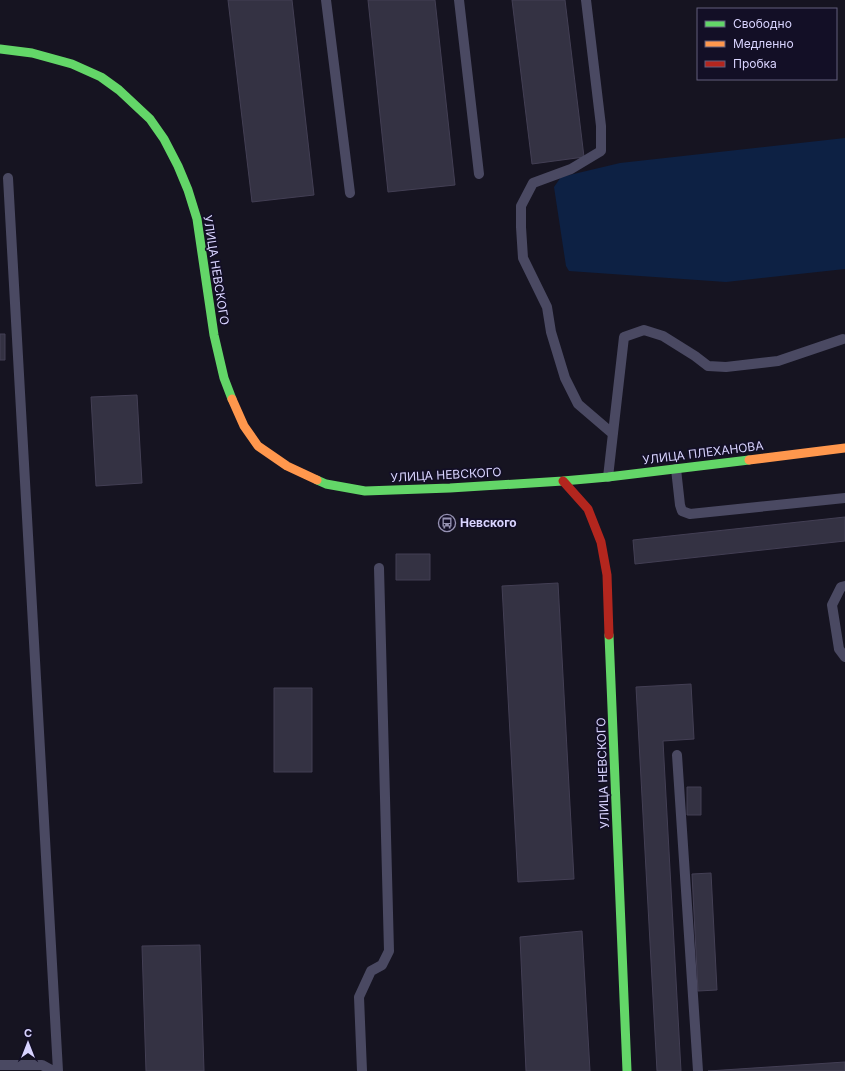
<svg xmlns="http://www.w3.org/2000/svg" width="845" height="1071" viewBox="0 0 845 1071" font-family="Inter,sans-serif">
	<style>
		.water { fill: #0d2144 }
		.building { fill: #343243; stroke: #433f54 }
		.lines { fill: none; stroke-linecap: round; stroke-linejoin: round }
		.lane { stroke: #4a4962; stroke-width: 10 }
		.fast { stroke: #63d668; stroke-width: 9 }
		.slow { stroke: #ff974d; stroke-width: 9 }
		.jam { stroke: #b3261e; stroke-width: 9 }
		.labels { text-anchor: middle; stroke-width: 3.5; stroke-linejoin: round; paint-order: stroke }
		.street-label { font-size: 12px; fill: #d9d4ff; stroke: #130f26 }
		.poi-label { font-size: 12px; font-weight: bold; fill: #d9d4ff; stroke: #130f26; text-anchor: start }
	</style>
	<rect width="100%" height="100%" fill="#161421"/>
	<path class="water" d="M845,138v131l-119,13 -157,-11 -3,-5 -12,-79 7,-10 59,-14z"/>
	<path class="building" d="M228,0h64l22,195 -62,7z
		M368,0h67l20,185 -67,7z
		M512,0h53l19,157 -52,7z
		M0,334h5v26h-5z
		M137,395l5,88 -46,3 -5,-89z
		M845,517v24l-210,23 -2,-24z
		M396,554h34v26h-34z
		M558,583l16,296 -56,3 -16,-296z
		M691,684l3,55 -31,2 18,330h-24l-21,-384z
		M274,688h38v84h-38z
		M687,787h14v28h-14z
		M711,873l6,117 -19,1 -6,-117z
		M582,931l8,140h-64l-6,-134z
		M200,945l4,126h-58l-4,-125z
		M845,1062v9h-137z"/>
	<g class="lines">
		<path class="lane" d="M326,0l24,193
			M459,0l20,174
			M586,0l15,126v25l-30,18 -38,14 -12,23v21l2,31 24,49 4,25 14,46 13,26 35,30
			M8,178l50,893
			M676,469l4,36 2,6 8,3 155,-16
			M608,477l16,-140 20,-7 19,6 32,20 13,10 18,1 52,-6 65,-22
			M845,586l-4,1 -9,18 7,44 6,8
			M677,755l21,316
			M0,1065h42l11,6
			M362,1071l-3,-74 12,-26 11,-6 7,-14 -10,-383"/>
		<path class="fast" d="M0,49l32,4 40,11 29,13 18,13 31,29 14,20 14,27 10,24 9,29 17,116 10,43 8,21
			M317,480l9,4 39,7 85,-3 113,-7 45,-4 141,-17
			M609,635l18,436"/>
		<path class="slow" d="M232,399l12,27 14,20 29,20 30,14
			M749,460l96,-12"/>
		<path class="jam" d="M563,481l25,28 13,33 6,33 2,60"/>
	</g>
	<defs>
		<g id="bus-ring" transform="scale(0.9)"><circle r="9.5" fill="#130f26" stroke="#9591b1" stroke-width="1.5"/><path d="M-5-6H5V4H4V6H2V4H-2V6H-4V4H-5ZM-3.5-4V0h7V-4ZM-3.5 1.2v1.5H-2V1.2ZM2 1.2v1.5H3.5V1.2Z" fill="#9591b1"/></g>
	</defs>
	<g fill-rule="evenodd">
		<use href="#bus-ring" x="447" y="523"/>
	</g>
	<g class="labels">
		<g class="street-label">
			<text transform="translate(216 270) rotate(81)" y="4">УЛИЦА НЕВСКОГО</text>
			<text transform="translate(703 453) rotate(-7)" y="4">УЛИЦА ПЛЕХАНОВА</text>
			<text transform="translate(446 475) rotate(-3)" y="4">УЛИЦА НЕВСКОГО</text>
			<text transform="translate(603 773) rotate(-92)" y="4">УЛИЦА НЕВСКОГО</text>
		</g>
		<g class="poi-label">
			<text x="460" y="527">Невского</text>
		</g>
	</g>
	<rect x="697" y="8" width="140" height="72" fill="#130f26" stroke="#625e7d"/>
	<rect x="705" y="21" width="20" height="6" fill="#63d668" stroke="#625e7d"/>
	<text x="733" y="28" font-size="12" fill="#d9d4ff">Свободно</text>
	<rect x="705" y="41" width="20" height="6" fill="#ff974d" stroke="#625e7d"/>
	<text x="733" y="48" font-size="12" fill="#d9d4ff">Медленно</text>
	<rect x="705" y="61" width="20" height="6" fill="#b3261e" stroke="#625e7d"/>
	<text x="733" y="68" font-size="12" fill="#d9d4ff">Пробка</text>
	<g transform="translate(28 1043)" stroke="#130f26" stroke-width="3" paint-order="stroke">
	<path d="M0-3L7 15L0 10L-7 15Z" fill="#d9d4ff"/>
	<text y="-6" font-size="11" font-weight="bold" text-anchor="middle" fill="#d9d4ff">С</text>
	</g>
</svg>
